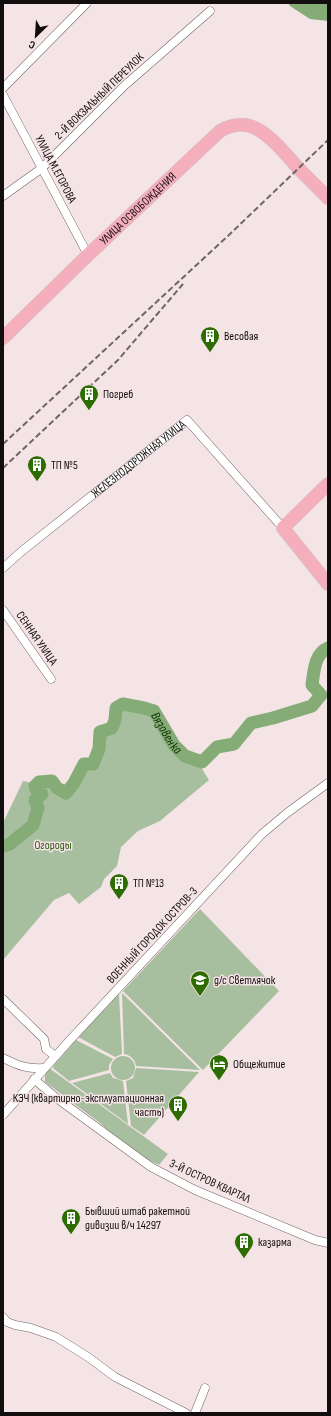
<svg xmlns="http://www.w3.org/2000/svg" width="331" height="1416" viewBox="0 0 331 1416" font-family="'Sofia Sans Condensed',sans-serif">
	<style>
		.green { fill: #a7bf9f }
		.water { fill: #85ab77 }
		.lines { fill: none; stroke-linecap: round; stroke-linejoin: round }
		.river { stroke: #85ab77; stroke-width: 13 }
		.street-casing { stroke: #706263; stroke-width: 9 }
		.primary-casing { stroke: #cbcaca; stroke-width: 14 }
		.street { stroke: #fff; stroke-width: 8 }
		.primary { stroke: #f5afbc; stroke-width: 13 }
		.rail { stroke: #6f6566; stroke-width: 2; stroke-dasharray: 6 3; stroke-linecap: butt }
		.labels { text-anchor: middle; stroke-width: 3; stroke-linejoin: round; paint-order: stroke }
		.street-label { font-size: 12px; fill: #120d0e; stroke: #f5e4e6 }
		.poi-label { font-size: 12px; fill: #120d0e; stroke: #f5e4e6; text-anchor: start }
		.park-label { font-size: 12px; fill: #285810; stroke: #f5e4e6 }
		.water-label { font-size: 13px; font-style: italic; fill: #103400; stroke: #f5e4e6 }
	</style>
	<rect width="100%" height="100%" fill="#f5e4e6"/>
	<path class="green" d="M125,707l22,4 7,6 10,18 12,17 23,12 10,16 -49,41 -22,10 -17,16 -4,19 -13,13 -3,8 -22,17 -10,-11 -15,7 -51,60v-137l20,-42 21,4 13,8 12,4 18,-27 10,-4 5,-16 2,-15 9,-4 8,-21z
		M200,909l79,82 -76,79 -80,-79z
		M122,993l78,77 -64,-4c-1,-6 -5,-11 -12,-12z
		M119,994l3,60 -7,3 -37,-20z
		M76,1040l37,19 -4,6v5l-40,11 -16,-13 1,-3z
		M111 1068a12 12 0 1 1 24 0a12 12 0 1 1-24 0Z
		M49,1068l119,86 -9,11 -28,-13 -31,-29 -55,-41v-7z
		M136,1068l63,4 -55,63 -13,-9 -5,-45 7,-3z
		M110,1073l3,5 10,3 5,43 -56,-41z"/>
	<path class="water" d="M288,3h40v18l-18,-2 -20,-13z"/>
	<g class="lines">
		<path class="river" id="s1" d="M3,846l7,-2 23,-19 5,-17 -3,-8 7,-6 -5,-3 -2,-5 4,-4 13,-1 5,7 9,5 8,-10 10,-19h9l6,-15 1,-17 12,-4 3,-8 1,-12 7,-4 21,4 10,3 20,34 11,11 17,6 15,-15 17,-3 17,-21 22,-5 39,-12 9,-11 -9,-10c2,-13 2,-31 16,-37"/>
		<g class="street-casing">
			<g id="street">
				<path d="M3,88l84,-85"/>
				<path d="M3,95l85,160"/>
				<path d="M3,196l39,-28 82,-82 86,-75"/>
				<path id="s2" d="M3,568l19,-17 165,-131 96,108"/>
				<path d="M3,610l48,69"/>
				<path d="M3,999l41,40 2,10 9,7"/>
				<path d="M3,1058c16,8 24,11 41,10"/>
				<path d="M34,1079l21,18 96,70 44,23 120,50 13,3"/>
				<path d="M3,1115l67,-75 192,-206 25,-21 41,-30"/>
				<path d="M3,1317l4,5 8,3 16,3 25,9 32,20 27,20 71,36"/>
				<path d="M195,1413l10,-25"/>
			</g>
		</g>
		<g class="primary-casing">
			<g id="primary">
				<path id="s3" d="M3,338l85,-83 132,-124c9,-5 19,-8 30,-5 18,5 37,30 49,43 10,10 19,19 29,29"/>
				<path d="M328,484l-45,44 45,56"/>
			</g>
		</g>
		<use href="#street" class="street"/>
		<use href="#primary" class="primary"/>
		<path class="rail" d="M3,444l227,-210 98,-94
			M3,468l115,-108 65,-76"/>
	</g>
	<defs>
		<g id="building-pin" transform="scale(1)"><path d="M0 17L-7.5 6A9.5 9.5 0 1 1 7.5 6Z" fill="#2c6c00" stroke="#f5e4e6"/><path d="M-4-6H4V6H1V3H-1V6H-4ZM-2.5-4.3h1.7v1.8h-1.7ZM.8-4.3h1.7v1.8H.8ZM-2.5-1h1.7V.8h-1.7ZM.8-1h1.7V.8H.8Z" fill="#fff"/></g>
		<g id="school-pin" transform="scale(1)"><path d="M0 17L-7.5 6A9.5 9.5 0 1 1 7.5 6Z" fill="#2c6c00" stroke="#f5e4e6"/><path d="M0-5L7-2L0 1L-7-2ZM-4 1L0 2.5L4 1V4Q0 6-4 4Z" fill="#fff"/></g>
		<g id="hotel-pin" transform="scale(1)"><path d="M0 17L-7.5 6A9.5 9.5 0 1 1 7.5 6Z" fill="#2c6c00" stroke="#f5e4e6"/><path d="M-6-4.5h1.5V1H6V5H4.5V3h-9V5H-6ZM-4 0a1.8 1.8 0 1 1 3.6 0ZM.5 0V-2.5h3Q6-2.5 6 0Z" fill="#fff"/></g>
	</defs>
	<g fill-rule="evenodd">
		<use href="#building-pin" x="210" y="336"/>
		<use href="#building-pin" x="89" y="394"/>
		<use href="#building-pin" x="37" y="465"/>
		<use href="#building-pin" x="119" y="883"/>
		<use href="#school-pin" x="200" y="980"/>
		<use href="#hotel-pin" x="219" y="1064"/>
		<use href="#building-pin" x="178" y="1105"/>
		<use href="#building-pin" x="71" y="1218"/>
		<use href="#building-pin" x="244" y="1242"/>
	</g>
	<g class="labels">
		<g class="street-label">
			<text transform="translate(99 96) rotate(-44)" y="4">2-Й ВОКЗАЛЬНЫЙ ПЕРЕУЛОК</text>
			<text transform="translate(56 169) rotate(62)" y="4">УЛИЦА М.ЕГОРОВА</text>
			<text dy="4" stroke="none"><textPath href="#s3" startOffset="187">УЛИЦА ОСВОБОЖДЕНИЯ</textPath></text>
			<text dy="4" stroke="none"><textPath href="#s2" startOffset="174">ЖЕЛЕЗНОДОРОЖНАЯ УЛИЦА</textPath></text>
			<text transform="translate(37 638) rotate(55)" y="4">СЕННАЯ УЛИЦА</text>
			<text transform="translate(152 935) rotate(-47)" y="4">ВОЕННЫЙ ГОРОДОК ОСТРОВ-3</text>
			<text transform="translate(210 1181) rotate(25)" y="4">3-Й ОСТРОВ КВАРТАЛ</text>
		</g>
		<g class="poi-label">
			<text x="224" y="340">Весовая</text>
			<text x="103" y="398">Погреб</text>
			<text x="51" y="469">ТП №5</text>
			<text x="133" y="887">ТП №13</text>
			<text x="214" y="984">д/с Светлячок</text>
			<text x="233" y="1068">Общежитие</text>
			<text x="164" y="1102" text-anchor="end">КЭЧ (квартирно-эксплуатационная<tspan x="164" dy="14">часть)</tspan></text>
			<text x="85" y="1215">Бывший штаб ракетной<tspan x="85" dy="14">дивизии в/ч 14297</tspan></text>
			<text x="258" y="1246">казарма</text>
		</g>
		<g class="park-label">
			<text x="53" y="849">Огороды</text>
		</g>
		<g class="water-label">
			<text dy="5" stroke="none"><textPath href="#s1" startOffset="296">Вязовенка</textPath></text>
		</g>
	</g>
	<rect width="331" height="1416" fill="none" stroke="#120d0e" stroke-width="8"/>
	<g transform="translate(36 36) rotate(205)" stroke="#f5e4e6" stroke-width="3" paint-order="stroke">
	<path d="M0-3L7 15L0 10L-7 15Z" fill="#120d0e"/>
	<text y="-6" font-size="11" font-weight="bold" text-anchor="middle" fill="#120d0e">С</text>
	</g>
</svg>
